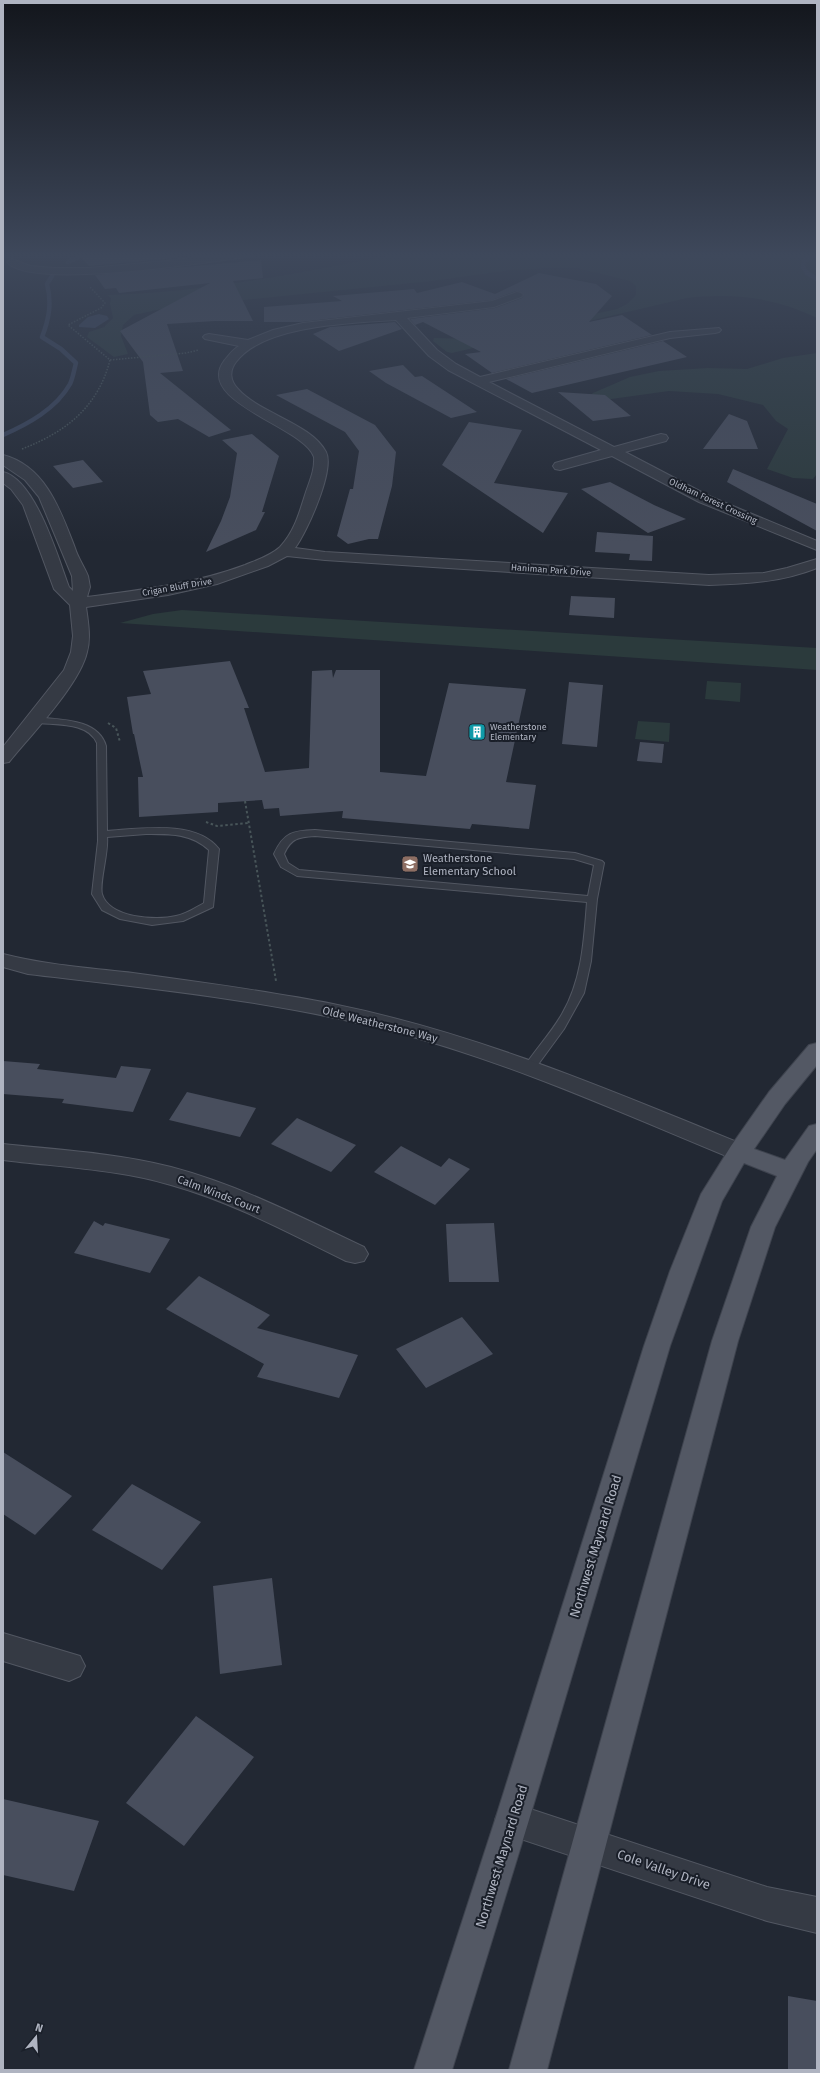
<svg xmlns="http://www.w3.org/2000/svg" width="820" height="2073" viewBox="0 0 820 2073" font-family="'Fira Sans',sans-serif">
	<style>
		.green { fill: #2b3a3c }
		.water { fill: #39445b }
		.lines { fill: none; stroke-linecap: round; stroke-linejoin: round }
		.stream { stroke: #39445b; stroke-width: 4.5 }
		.building { fill: #484e5d }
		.lane-casing { stroke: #525762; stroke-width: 2 }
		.street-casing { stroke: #525762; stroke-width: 2 }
		.primary-casing { stroke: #3e434e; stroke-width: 2 }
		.path-far1 { stroke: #485559; stroke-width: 1.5; stroke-dasharray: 1.5 1.5; stroke-linecap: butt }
		.path { stroke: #485559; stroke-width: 2; stroke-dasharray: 2.5 2.5; stroke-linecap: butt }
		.lane { fill: #353a44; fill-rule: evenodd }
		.street { fill: #353a44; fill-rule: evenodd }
		.primary { fill: #535864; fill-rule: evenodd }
		.labels { text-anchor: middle; stroke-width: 4; stroke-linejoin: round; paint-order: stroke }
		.far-street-label { font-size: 9px; fill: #afb4c1; stroke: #1a1f29 }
		.far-poi-label { font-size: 9px; fill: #afb4c1; stroke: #1a1f29; text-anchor: start }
		.poi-label { font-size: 11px; fill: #afb4c1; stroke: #1a1f29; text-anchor: start }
		.street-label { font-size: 11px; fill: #afb4c1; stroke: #1a1f29 }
		.near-street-label { font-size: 13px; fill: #afb4c1; stroke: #1a1f29 }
	</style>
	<rect width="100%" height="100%" fill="#222833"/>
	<path class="green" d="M402,253h415v65c-43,-21 -83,-25 -130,-20l-235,55 -5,-1 -14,-11 1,-3 37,1 27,-4 119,-26 10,-5 9,-9v-9l-6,-5 -53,-13h-24l-41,2 -80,11 -266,27 -32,7 -11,10 -2,11 7,18 -14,3 -27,-20 2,-5 15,-5 9,-9 -3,-14 1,-6 -4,-3c100,-3 198,-23 295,-42z
		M817,353v121l-4,5 -20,-1 -26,-9 21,-40 -12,-8 -13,-16 -45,-11 -49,-3 -72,10h-13l9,-8 37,-16 29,-6 49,-3 39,1 36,-11z
		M182,610l635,38v22l-697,-47 33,-9z
		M707,681l34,2 -1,19 -35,-3z
		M638,721l32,2 -1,19 -34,-3z"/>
	<path class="water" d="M99,314l8,2 2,3 -14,9 -16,-1v-2l9,-8z"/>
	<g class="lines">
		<path class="stream" d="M817,255l-13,6 -1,6 4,6 10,6
			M68,262l19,-9
			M3,435c25,-11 53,-26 67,-51 3,-6 4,-14 6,-21l-15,-14 -19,-12c7,-18 10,-34 5,-53l5,-8"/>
	</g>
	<path class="building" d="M78,253h101l-3,5 -87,8z
		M261,260l2,18 -30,3 20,40h-38l-48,3 16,47 -23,2 71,57 -22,7 -31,-18 -20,3 -8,-7 -7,-53 -23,-31 90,-48 -91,10 -3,-5 -11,1 -10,-14z
		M539,273l57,11 16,12 -23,26 33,-7 30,20 -160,38 -27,-19 16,-2 -58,-30 -8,3 -5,-6 85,-11 27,-10 2,-3 -3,-3 -5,-1 -24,9 -191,22h-37v-15l78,-6 -9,-5 81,-7 3,4 45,-11 33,12z
		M395,322l7,7 -63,22 -26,-17 17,-7z
		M663,341l24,16 -155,36 -26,-14z
		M403,365l12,12 7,-1 55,36 -26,6 -65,-35 -17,-12z
		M307,389l68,36 21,27 -4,34 -14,53h-9l-21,5 -11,-8 13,-47h3l6,-38 -14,-19 -69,-37z
		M558,392l47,3 26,21 -38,5z
		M729,414l18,7 11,28h-55z
		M469,422l53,8 -28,53 74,10 -25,40 -101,-68z
		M252,434l27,22 -17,56h3l-9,18 -50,22 15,-31 9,-24 7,-44 -15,-13z
		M83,460l20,22 -30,6 -20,-22z
		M733,469l84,35v27l-90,-49z
		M610,482l44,23 32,14 -38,14 -67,-44z
		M597,532l56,4 -1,25 -23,-1 1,-6 -35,-2z
		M571,596l44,2 -1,20 -45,-3z
		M230,661l19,47h-5l21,64 44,-4 3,-97 20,-1 1,8 3,-8h44v102l46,4 23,-93 77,6 -20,93 30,3 -7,44 -57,-5 -2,5 -128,-11 1,-7 -63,5 -1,-8 -15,1 -2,-9 -44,3v9l-79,5 -1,-40h5l-9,-43h-1l-6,-37 24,-3 -8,-23z
		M569,682l34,3 -6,62 -35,-3z
		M640,742l24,2 -2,19 -25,-2z
		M3,1061l37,3 -3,5 79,9 5,-12 30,3 -18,43 -71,-9 2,-4 -61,-5z
		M187,1092l69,16 -16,29 -71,-17z
		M297,1118l59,27 -25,27 -60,-28z
		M401,1146l40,21 8,-9 21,11 -35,36 -61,-33z
		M94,1221l9,5 2,-3 65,16 -20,34 -76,-20z
		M494,1223l5,59h-50l-3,-58z
		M199,1276l71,39 -13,13 101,27 -19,43 -82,-21 7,-13 -98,-55z
		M462,1317l31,37 -67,34 -30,-39z
		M3,1452l69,44 -37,39 -32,-21z
		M132,1484l69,38 -39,48 -70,-40z
		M272,1578l10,87 -62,9 -7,-88z
		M196,1716l58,41 -70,89 -58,-43z
		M3,1799l96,22 -25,70 -71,-16z
		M788,1996l29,5v69h-29z"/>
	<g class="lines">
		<g class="lane-casing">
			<path id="lane" d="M35,717c24,3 63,1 71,29l1,85c32,-2 89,-12 112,18l-6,58 -30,14 -31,4 -32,-6 -18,-9 -10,-16 6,-53 -1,-98c-10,-23 -46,-17 -65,-21l-1,-2zM146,834c23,0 45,-1 63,16l-5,53c-9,5 -18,11 -28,13 -20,5 -67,2 -74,-22 -3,-11 7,-43 5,-57z
				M315,830l260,23 27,8 2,2 -7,36 -6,62 -7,32 -20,36 -30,41h-8l-2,-3c12,-18 27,-34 38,-53 20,-34 22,-74 25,-112l-290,-26 -16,-9 -7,-13c10,-22 19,-23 41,-24zM315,836l259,23 20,6 -6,31 -289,-26 -11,-7 -4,-9c7,-16 15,-17 31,-18z"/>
		</g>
		<g class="street-casing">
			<path id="street" d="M231,253h27l-5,3c-39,5 -223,35 -246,6l5,-3 18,7 24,2h35l77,-7z
				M517,292l4,1 2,2 -2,2 -27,10 -87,11 30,32 19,14 24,13 190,-45 49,-4 2,2 -2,2 -4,1 -45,5 -181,44 125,65 47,-13 5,1 2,3 -2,3 -41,11 84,44 108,45v9l-118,-48 -87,-46 -52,14 -5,-1 -2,-3 2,-3 46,-13 -153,-80 -19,-14 -33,-36c-43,3 -133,5 -160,42 -7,9 -6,19 2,27 21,24 74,35 88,63 9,18 -19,80 -31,96l30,4 384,23 55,-2 23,-5 30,-9v9c-35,14 -71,16 -108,17l-384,-25 -38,-4 -19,10 -51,18 -49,11 -82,12c2,14 5,31 1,45 -7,32 -56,83 -78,110l-6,1v-16l61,-77 7,-18 2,-16 -3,-31 -16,-16 -31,-84 -12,-16 -8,-6v-11c33,8 55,86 66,115l4,4 -1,-15 -33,-79 -14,-17 -22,-15v-10c43,11 58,57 72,93 3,10 9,18 13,28l2,11 -3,10c54,-7 107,-13 158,-32 12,-5 25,-9 35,-18 14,-15 19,-33 25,-52 4,-13 10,-24 9,-38 -9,-30 -120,-55 -90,-96 5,-6 8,-11 15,-15l-34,-7 -2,-2 2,-2 4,-1 39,6 25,-10 30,-7 189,-22z
				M3,954c43,11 87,14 130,19 67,9 134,18 200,31 144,29 279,87 414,142l4,6 -4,6 -8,2 -8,-2c-114,-47 -228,-99 -348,-129 -116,-29 -236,-41 -355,-55l-25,-7z
				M3,1144c56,6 113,9 168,23 68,18 130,50 193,80l4,7 -4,7 -9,2 -9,-2c-57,-28 -114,-59 -175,-76 -54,-16 -112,-18 -168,-25z
				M3,1633l77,23 5,10 -5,10 -11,5 -66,-20z
				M512,1803l255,84 50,10v36l-50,-12 -267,-89 -5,-12 5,-12z"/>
		</g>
		<g class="primary-casing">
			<path id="primary" d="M817,1043v22l-32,39 -31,45 31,11 24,-34 8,-2v25l-9,13 -33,65 -37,114 -191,729h-38l203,-729 39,-114 26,-51 -33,-13 -22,38 -52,145 -141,474 -77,250h-38l81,-250 149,-474 26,-75 31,-77 30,-48 38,-54 40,-47z"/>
		</g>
		<path class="path-far1" d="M110,360l76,-7 13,-3
			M22,449c44,-17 76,-42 88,-89l-42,-35 33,-17 4,-5 -15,-16"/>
		<path class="path" d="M108,723l8,5 4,14
			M245,801l31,180
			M206,822l11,4 32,-3"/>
		<use href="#lane" class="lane"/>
		<use href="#street" class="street"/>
		<use href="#primary" class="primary"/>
	</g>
	<linearGradient id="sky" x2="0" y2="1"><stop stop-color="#13161c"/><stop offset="0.47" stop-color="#3e485b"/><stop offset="1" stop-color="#3e485b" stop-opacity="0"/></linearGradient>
	<rect width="820" height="543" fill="url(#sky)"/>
	<defs>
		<g id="building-square" transform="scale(0.9)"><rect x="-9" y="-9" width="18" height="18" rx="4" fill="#0f9aa8" stroke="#1a1f29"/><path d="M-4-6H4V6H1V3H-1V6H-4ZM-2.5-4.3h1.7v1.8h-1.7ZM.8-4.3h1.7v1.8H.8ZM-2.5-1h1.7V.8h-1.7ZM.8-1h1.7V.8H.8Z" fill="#fff"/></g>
		<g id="school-square" transform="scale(0.9)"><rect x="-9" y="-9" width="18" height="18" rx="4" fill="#8d6e63" stroke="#1a1f29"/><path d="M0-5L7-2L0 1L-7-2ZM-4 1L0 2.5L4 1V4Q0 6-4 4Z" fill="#fff"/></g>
	</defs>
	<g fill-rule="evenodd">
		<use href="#building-square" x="477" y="732"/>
		<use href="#school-square" x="410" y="864"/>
	</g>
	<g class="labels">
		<g class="far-street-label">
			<text transform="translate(713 501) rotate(25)" y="3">Oldham Forest Crossing</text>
			<text transform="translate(551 570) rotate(4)" y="3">Haniman Park Drive</text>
			<text transform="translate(177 587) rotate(-10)" y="3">Crigan Bluff Drive</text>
		</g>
		<g class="far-poi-label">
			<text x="490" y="730">Weatherstone<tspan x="490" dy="10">Elementary</tspan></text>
		</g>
		<g class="poi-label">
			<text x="423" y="862">Weatherstone<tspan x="423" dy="13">Elementary School</tspan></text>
		</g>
		<g class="street-label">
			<text transform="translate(380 1024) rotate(14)" y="4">Olde Weatherstone Way</text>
			<text transform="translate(219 1194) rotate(21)" y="4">Calm Winds Court</text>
		</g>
		<g class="near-street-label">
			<text transform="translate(595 1546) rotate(-73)" y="5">Northwest Maynard Road</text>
			<text transform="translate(501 1856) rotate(-73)" y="5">Northwest Maynard Road</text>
			<text transform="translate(664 1869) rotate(19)" y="5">Cole Valley Drive</text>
		</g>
	</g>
	<rect width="820" height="2073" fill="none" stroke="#afb4c1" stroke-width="8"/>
	<g transform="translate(36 2037) rotate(18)" stroke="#1a1f29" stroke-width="3" paint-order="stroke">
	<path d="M0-3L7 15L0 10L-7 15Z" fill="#afb4c1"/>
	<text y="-6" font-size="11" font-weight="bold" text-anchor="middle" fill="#afb4c1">N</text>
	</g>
</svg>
